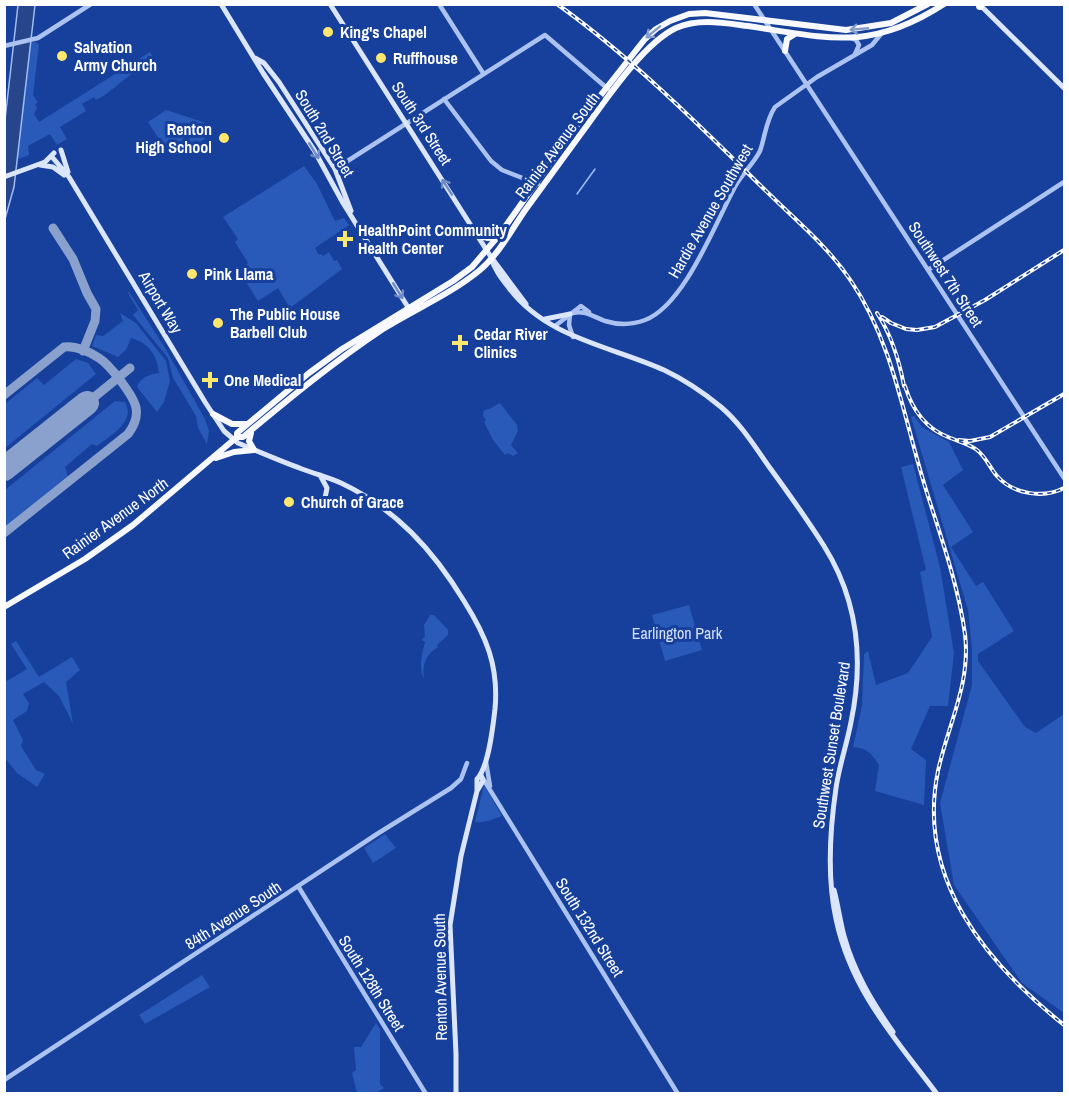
<svg xmlns="http://www.w3.org/2000/svg" width="1069" height="1098" viewBox="0 0 1069 1098" font-family="'Archivo Narrow',sans-serif">
	<style>
		.green { fill: #2959b9 }
		.water { fill: #26458a; stroke: #9ebcf5; stroke-width: 1.5 }
		.lines { fill: none; stroke-linecap: round; stroke-linejoin: round }
		.stream { stroke: #9ebcf5; stroke-width: 1.5 }
		.taxiway { stroke: #8aa0cd; stroke-width: 9 }
		.runway { stroke: #8aa0cd; stroke-width: 24 }
		.tertiary { stroke: #acc3f2; stroke-width: 4.5 }
		.secondary { stroke: #dbe5fc; stroke-width: 5 }
		.primary { stroke: #f7f9ff; stroke-width: 6 }
		.motorway { stroke: #fff; stroke-width: 8 }
		.rail-casing { stroke: #fff; stroke-width: 4 }
		.rail { stroke: #16409b; stroke-width: 1.5; stroke-dasharray: 4.5; stroke-linecap: butt }
		.oneway { stroke: #869ccd }
		.oneway2 { stroke: #6f8ac7 }
		.poi-dot { fill: #ffe66d; stroke: #16409b; stroke-width: 2 }
		.labels { text-anchor: middle; stroke-width: 6; stroke-linejoin: round; paint-order: stroke }
		.poi-label { font-size: 16px; font-weight: bold; fill: #fff; stroke: #16409b; text-anchor: start }
		.street-label { font-size: 16px; fill: #fff; stroke: #16409b }
		.park-label { font-size: 16px; fill: #d4e1fd; stroke: #16409b }
	</style>
	<rect width="100%" height="100%" fill="#16409b"/>
	<path class="green" d="M36,42l3,3 -6,50 5,7 -3,2 2,4 -3,6 5,8 111,-70 3,5 -48,38 -9,5 -2,-3 -12,7 4,7 -26,16 7,12 -10,6 -7,-11 -22,12 1,9 -13,5 13,-117z
		M166,110l37,12 8,13 -29,18 -5,2 -5,-4 -4,2 -20,-31z
		M304,166l13,18 18,37 9,-3 5,7 -34,23 4,7 2,-1 2,2 6,-4 5,9 3,-1 5,9 -52,39 -12,-20 -20,13 -19,-30 9,-8 -13,-21 3,-3 -15,-22z
		M128,290l37,58 40,71 4,12 -2,13 -9,-16 -2,-12 -23,-38 -5,-20 -35,-43 5,-5 -9,-15z
		M120,313l16,10 30,38 4,20 -6,21 -7,10 -20,-25c3,-10 13,-13 22,-14 -2,-18 -10,-30 -28,-35l-5,12 -8,7 -26,-11 4,-11 7,1 20,-15z
		M76,359l12,4 8,11 -91,74v-44l32,-26 7,7z
		M115,401l10,1c11,20 -14,33 -28,44l-5,-2 -27,23 3,9 -63,51v-37z
		M500,403l17,22 1,6 -7,14 7,8 -5,3 -5,-3 -3,2 -12,-15 -9,-18 2,-2 -3,-4 1,-6 5,-1z
		M914,416l8,11 27,15 14,28 -20,15 30,47 -22,15 25,39 7,-4 31,49 -36,23v7l47,66 11,6 28,-19v299l-42,-30 -68,-98 -14,-82 32,-118v-36l-4,-39 -57,-193z
		M913,464l27,103 14,86 -6,53h-18l-19,43 15,11 -2,45 -49,-14 4,-26c-8,-12 -12,-17 -26,-18l9,-41 2,-52 4,-3 8,34 32,-12 24,-36 -12,-65 6,-2 -25,-103z
		M689,605l13,45 -37,11 -13,-46z
		M430,615h4l14,15v5l-11,10 1,2c-13,8 -16,19 -14,32 -6,-11 -2,-25 1,-37l-3,-2 3,-4 -1,-11z
		M16,641l23,36 33,-20 8,13 -14,12 7,42 -14,-28 -15,-14 -21,12 6,9 -2,8 -14,9 10,20 -2,6 15,24 9,4 -8,13 -20,-14 -12,-15v-80l2,3 20,-12 -16,-25z
		M484,785l18,31c-8,3 -16,7 -27,6z
		M385,834l11,14 -23,15 -9,-15z
		M202,975l8,12 -65,37 -6,-9z
		M376,1023l4,6v55l4,4 -8,5h-19l-5,-20 4,-3 -2,-23h7z"/>
	<path class="water" d="M18,5h17l-21,182 -9,32v-99z"/>
	<g class="lines">
		<path class="stream" d="M577,194l18,-25"/>
		<path class="taxiway" d="M53,228l20,31 14,34 9,16 -1,12 -12,30
			M4,395l60,-48c11,-2 26,5 35,11 11,7 35,38 37,50 2,10 -2,18 -8,26l-124,99
			M87,403l43,-35"/>
		<path class="runway" d="M4,469l83,-66"/>
		<path class="tertiary" d="M439,4l44,69
			M754,4l310,474
			M851,38l5,2 3,5 -4,9
			M4,46l34,-8 53,-34
			M444,99l47,62 11,9 36,14
			M335,169l210,-134 63,54
			M928,270l136,-88
			M570,314c13,-5 22,2 35,7 13,4 27,4 40,-1 40,-15 71,-99 91,-135 7,-12 18,-22 24,-34 5,-14 6,-31 15,-44l42,-30 55,-32 9,-11
			M570,314l-1,11 4,12
			M555,326l26,-20 8,6
			M486,762l4,24
			M482,777l196,317
			M298,886l128,208
			M4,1080l373,-246 74,-46 10,-9 6,-16"/>
		<path class="secondary" d="M221,4l42,69 51,77 29,53 68,109
			M330,4l161,253 35,47
			M979,4l85,84
			M255,58l9,5 15,19 56,87 16,42
			M61,150l7,22
			M53,158l16,19 136,225 19,29 14,12c21,9 42,18 64,26 13,5 26,8 39,14 55,26 92,67 123,118 22,35 35,65 31,108 -2,16 -6,58 -18,70v12
			M40,165l13,2 11,8
			M4,177l41,-15 9,-9
			M491,257c3,12 10,21 18,31 37,50 102,58 155,82 21,10 40,23 57,37 20,17 34,40 49,61 19,26 37,51 54,78 34,54 40,114 27,176 -4,22 -12,44 -15,66 -6,41 -9,90 0,131 15,71 58,118 101,175
			M545,319l25,-5
			M320,475l7,13 -2,10
			M834,890c4,15 6,31 10,46 10,36 28,66 49,96
			M456,1094v-40l-6,-129 11,-69 16,-65 6,-10 -2,-6"/>
		<path class="primary" d="M785,51l2,-12 8,-5
			M479,236l9,2 11,-3
			M213,414l19,10h15
			M237,437v-4l72,-60 33,-24 111,-68 19,-14 28,-33 74,-105 71,-90 11,-10 14,-8 19,-7 16,-1 141,17 45,-7 37,-19
			M216,458l18,-6 20,-2 -5,-9 2,-8
			M4,607l81,-48 48,-34 104,-88h6c47,-39 89,-74 140,-108 32,-20 68,-35 97,-59 19,-16 32,-41 46,-61 18,-25 36,-49 54,-74 23,-31 62,-91 96,-107 23,-10 48,-5 72,-2 80,12 122,26 196,-22"/>
		<path class="motorway" d="M980,4v2"/>
		<g class="rail-casing">
			<path id="rail" d="M557,4c74,53 141,120 206,184 30,30 64,57 88,93 43,63 53,140 76,212 15,47 31,92 38,141 6,50 -17,90 -27,137 -22,107 47,191 126,254
				M877,313c15,23 22,46 27,73
				M882,317l9,6 15,6 11,1 18,-3 50,-27 79,-50
				M905,386c7,23 20,42 43,51 9,4 21,7 29,13 9,7 13,18 20,26 16,18 46,23 67,12
				M959,440l11,1 20,-4 74,-43"/>
		</g>
		<use href="#rail" class="rail"/>
	</g>
	<defs><path id="oneway-shaft" d="M-6 0H5M1.5-3L5.5 0L1.5 3" fill="none" stroke-width="1.6" stroke-linecap="round" stroke-linejoin="round" transform="scale(1.5)"/></defs>
	<g class="oneway">
		<use href="#oneway-shaft" transform="translate(859 29) rotate(175)"/>
		<use href="#oneway-shaft" transform="translate(653 32) rotate(141)"/>
	</g>
	<g class="oneway2">
		<use href="#oneway-shaft" transform="translate(314 151) rotate(58)"/>
		<use href="#oneway-shaft" transform="translate(447 187) rotate(-123)"/>
		<use href="#oneway-shaft" transform="translate(398 291) rotate(58)"/>
	</g>
	<g class="poi-dot">
		<circle cx="328" cy="32" r="6"/>
		<circle cx="62" cy="56" r="6"/>
		<circle cx="381" cy="58" r="6"/>
		<circle cx="224" cy="138" r="6"/>
		<path d="M342 230h6v6h6v6h-6v6h-6v-6h-6v-6h6z"/>
		<circle cx="192" cy="274" r="6"/>
		<circle cx="218" cy="323" r="6"/>
		<path d="M457 334h6v6h6v6h-6v6h-6v-6h-6v-6h6z"/>
		<path d="M207 371h6v6h6v6h-6v6h-6v-6h-6v-6h6z"/>
		<circle cx="289" cy="502" r="6"/>
	</g>
	<g class="labels">
		<g class="poi-label">
			<text x="340" y="38">King's Chapel</text>
			<text x="74" y="53">Salvation<tspan x="74" dy="18">Army Church</tspan></text>
			<text x="393" y="64">Ruffhouse</text>
			<text x="212" y="135" text-anchor="end">Renton<tspan x="212" dy="18">High School</tspan></text>
			<text x="358" y="236">HealthPoint Community<tspan x="358" dy="18">Health Center</tspan></text>
			<text x="204" y="280">Pink Llama</text>
			<text x="230" y="320">The Public House<tspan x="230" dy="18">Barbell Club</tspan></text>
			<text x="474" y="340">Cedar River<tspan x="474" dy="18">Clinics</tspan></text>
			<text x="224" y="386">One Medical</text>
			<text x="301" y="508">Church of Grace</text>
		</g>
		<g class="street-label">
			<text transform="translate(422 123) rotate(57)" y="6">South 3rd Street</text>
			<text transform="translate(325 133) rotate(59)" y="6">South 2nd Street</text>
			<text transform="translate(557 145) rotate(-53)" y="6">Rainier Avenue South</text>
			<text transform="translate(710 211) rotate(-60)" y="6">Hardie Avenue Southwest</text>
			<text transform="translate(946 274) rotate(57)" y="6">Southwest 7th Street</text>
			<text transform="translate(161 302) rotate(59)" y="6">Airport Way</text>
			<text transform="translate(115 518) rotate(-36)" y="6">Rainier Avenue North</text>
			<text transform="translate(831 745) rotate(-81)" y="6">Southwest Sunset Boulevard</text>
			<text transform="translate(233 915) rotate(-33)" y="6">84th Avenue South</text>
			<text transform="translate(590 927) rotate(58)" y="6">South 132nd Street</text>
			<text transform="translate(440 977) rotate(-91)" y="6">Renton Avenue South</text>
			<text transform="translate(372 983) rotate(58)" y="6">South 128th Street</text>
		</g>
		<g class="park-label">
			<text x="677" y="639">Earlington Park</text>
		</g>
	</g>
	<rect width="1069" height="1098" fill="none" stroke="#ffffff" stroke-width="12"/>
</svg>
